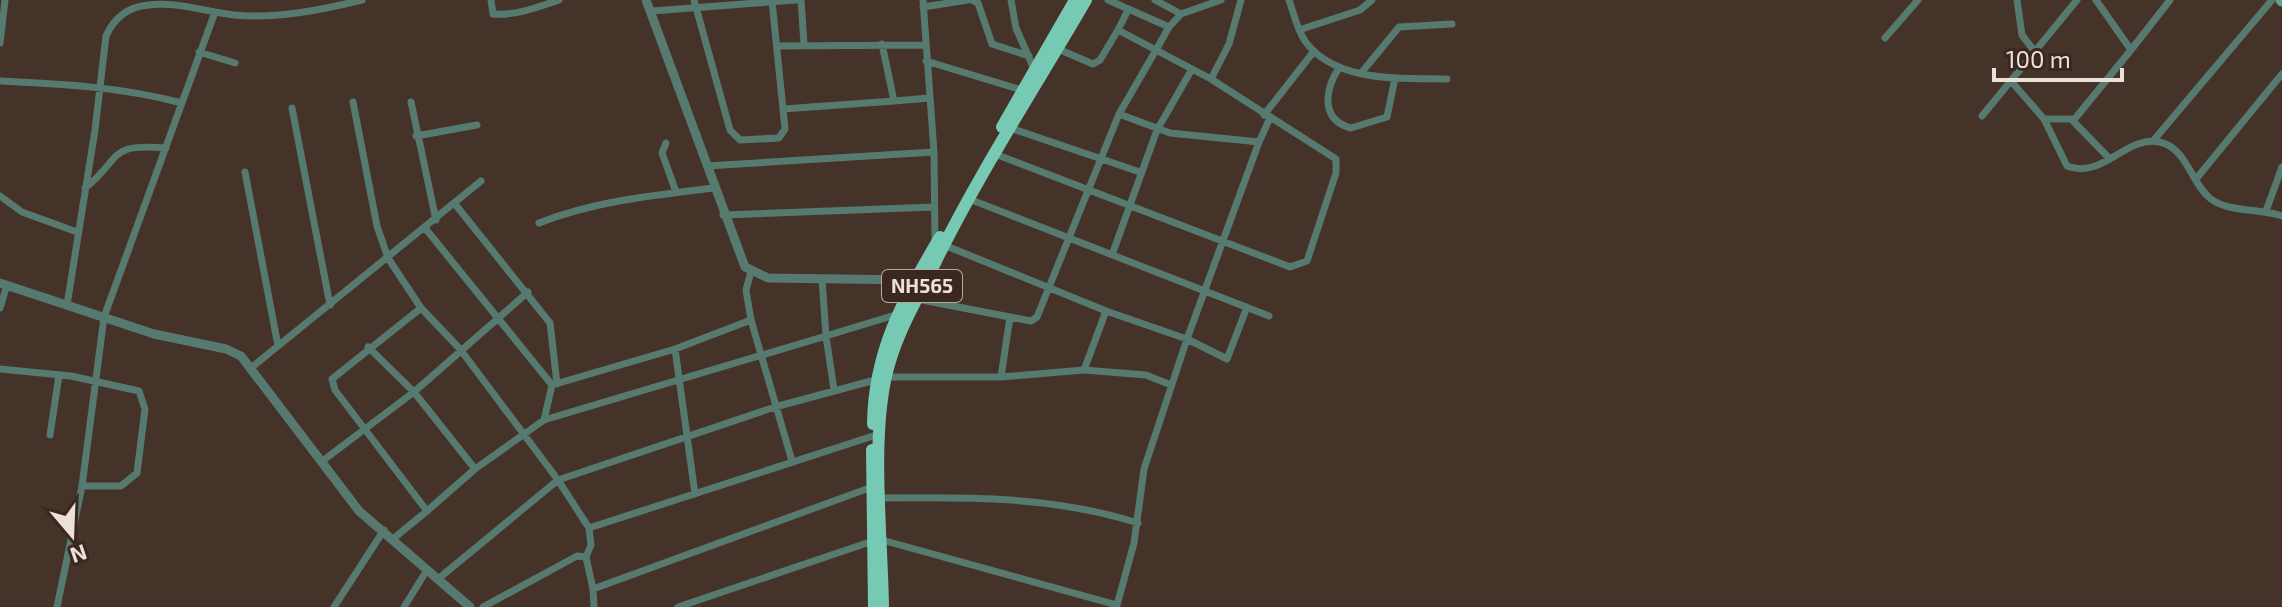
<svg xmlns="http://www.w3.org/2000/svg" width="2282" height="607" viewBox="0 0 2282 607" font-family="'Exo 2',sans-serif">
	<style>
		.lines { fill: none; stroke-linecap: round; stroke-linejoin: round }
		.minor { stroke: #577a70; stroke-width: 7 }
		.tertiary { stroke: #577a70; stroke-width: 9 }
		.secondary { stroke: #66a08f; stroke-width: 11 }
		.trunk { stroke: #76c9b2; stroke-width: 12 }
		.labels { text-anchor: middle; stroke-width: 6; stroke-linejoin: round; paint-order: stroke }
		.shield { fill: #3a281e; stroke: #b7a9a1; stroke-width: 2 }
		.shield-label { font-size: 20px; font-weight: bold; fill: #ece0d9 }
	</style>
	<rect width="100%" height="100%" fill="#453228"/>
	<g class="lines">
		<path class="minor" d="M491,0l2,14c23,2 45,-7 66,-14
			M694,0l36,130 10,10 39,-2 6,-9 -13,-128
			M801,0l3,44
			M923,0l11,152 1,91
			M972,0l6,3 14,41 37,12
			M1011,0l5,28 18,41
			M1108,0l61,27 12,-13 40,-14
			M1155,0l26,14
			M1289,0c5,14 8,29 16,41 30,42 96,37 142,38
			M2017,0l5,35 13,17
			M923,7l45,-7
			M652,11l144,-11
			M1118,30l10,-20
			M1299,30l61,-20 12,-10
			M1885,38l33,-38
			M0,43l5,-43
			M882,44l12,57 36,-3
			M777,46l148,-1
			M1058,49l35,15 7,-4 18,-30 38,20 13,-23
			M2131,50l39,-50
			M199,52l36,11
			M926,61l96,29
			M1339,68c-14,21 -19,52 12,60l36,-11 8,-39
			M1192,69l19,10 18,-35 12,-44
			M1362,72l37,-45 53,-3
			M0,81c62,3 122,6 182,22
			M2011,81l33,38 23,47c35,14 59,-31 92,-24 28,5 32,42 52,57 19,14 49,9 71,17
			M353,102l24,124 11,32 33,50 39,41 98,131 -120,99
			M411,102l25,118
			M292,108l38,197
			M783,109l111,-8
			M1264,115l50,-64
			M1982,116l95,-116
			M2044,119h27l39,40
			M2073,121l58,-71 -35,-50
			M1010,128l130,44
			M416,136l61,-11
			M2153,141l119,-141
			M1259,142l11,-24
			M666,143l-4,10 14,39
			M995,154l295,113 17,-6 29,-88v-14l-125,-80
			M707,166l227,-14
			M245,172l33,174
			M2196,179l86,-105
			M85,188c38,-30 21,-45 81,-40
			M0,196l22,16 55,20
			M969,199l300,117
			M455,204l95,119 7,61
			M2266,211l16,-44
			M723,215l211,-8
			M539,223c55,-22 116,-28 175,-35
			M425,228l127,157 123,-36 76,-29 41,141
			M1112,255l45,-125 35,-61 -36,-19 -37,64
			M751,272l-5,18 5,30
			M822,279l4,57 69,-21
			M917,299l93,18 -9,60
			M67,305l28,-175 11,-94c8,-18 22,-29 42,-31 27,-4 59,7 86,10 42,4 87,-5 128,-15
			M0,308l7,-23
			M1010,317l21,4 6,-4 82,-203 51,19 89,9 -72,197 40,20 20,-52
			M368,347l46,45 61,77
			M675,349l20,145
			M251,368l230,-187
			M0,369l71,7 68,15 6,18 -8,64 -16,13h-39
			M1084,370l62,5 25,10
			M544,420l8,-35
			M50,435l9,-60
			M873,436l-284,92 -31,-48 217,-73 111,-30h115l83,-7 22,-59
			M321,462l93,-70 114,-100
			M881,498c88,-1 172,-2 257,25
			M427,511l48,-42 69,-49 282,-84 8,54
			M394,538l33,-27 -92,-121 -3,-11 89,-71
			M882,540l235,65 17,-62 10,-74 43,-130 -81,-28 -162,-66
			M586,557l5,-12 -2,-17
			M593,589l1,18
			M57,607l25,-121 22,-169 111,-305
			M334,607l50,-77
			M404,607l23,-37
			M483,607l94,-51 9,1 7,32 279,-102
			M678,607l195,-66"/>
		<path class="tertiary" d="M646,0l99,267 23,11 147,2
			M0,283l154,51 72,15 15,7 118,155 111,96"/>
		<path class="secondary" d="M2281,0l1,1"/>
		<path class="trunk" d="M1002,127l73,-127
			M873,424c1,-75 31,-125 67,-187
			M872,450l2,157
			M883,607c-1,-71 -12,-163 3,-231 10,-44 32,-77 51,-117 44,-89 99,-173 149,-259"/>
	</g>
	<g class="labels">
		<rect class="shield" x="882" y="270" width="80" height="32" rx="6"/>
		<g class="shield-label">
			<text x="922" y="293">NH565</text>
		</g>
	</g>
	<g transform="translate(72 535) rotate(161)" stroke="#3a281e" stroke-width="6" paint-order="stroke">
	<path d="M0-6L14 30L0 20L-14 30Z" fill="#ece0d9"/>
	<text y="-12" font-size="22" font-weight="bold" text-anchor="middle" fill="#ece0d9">N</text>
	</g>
	<path d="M1994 68v12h128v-12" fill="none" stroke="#ece0d9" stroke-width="4"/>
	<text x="2006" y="68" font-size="24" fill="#ece0d9" stroke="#3a281e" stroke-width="6" paint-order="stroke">100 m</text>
</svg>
